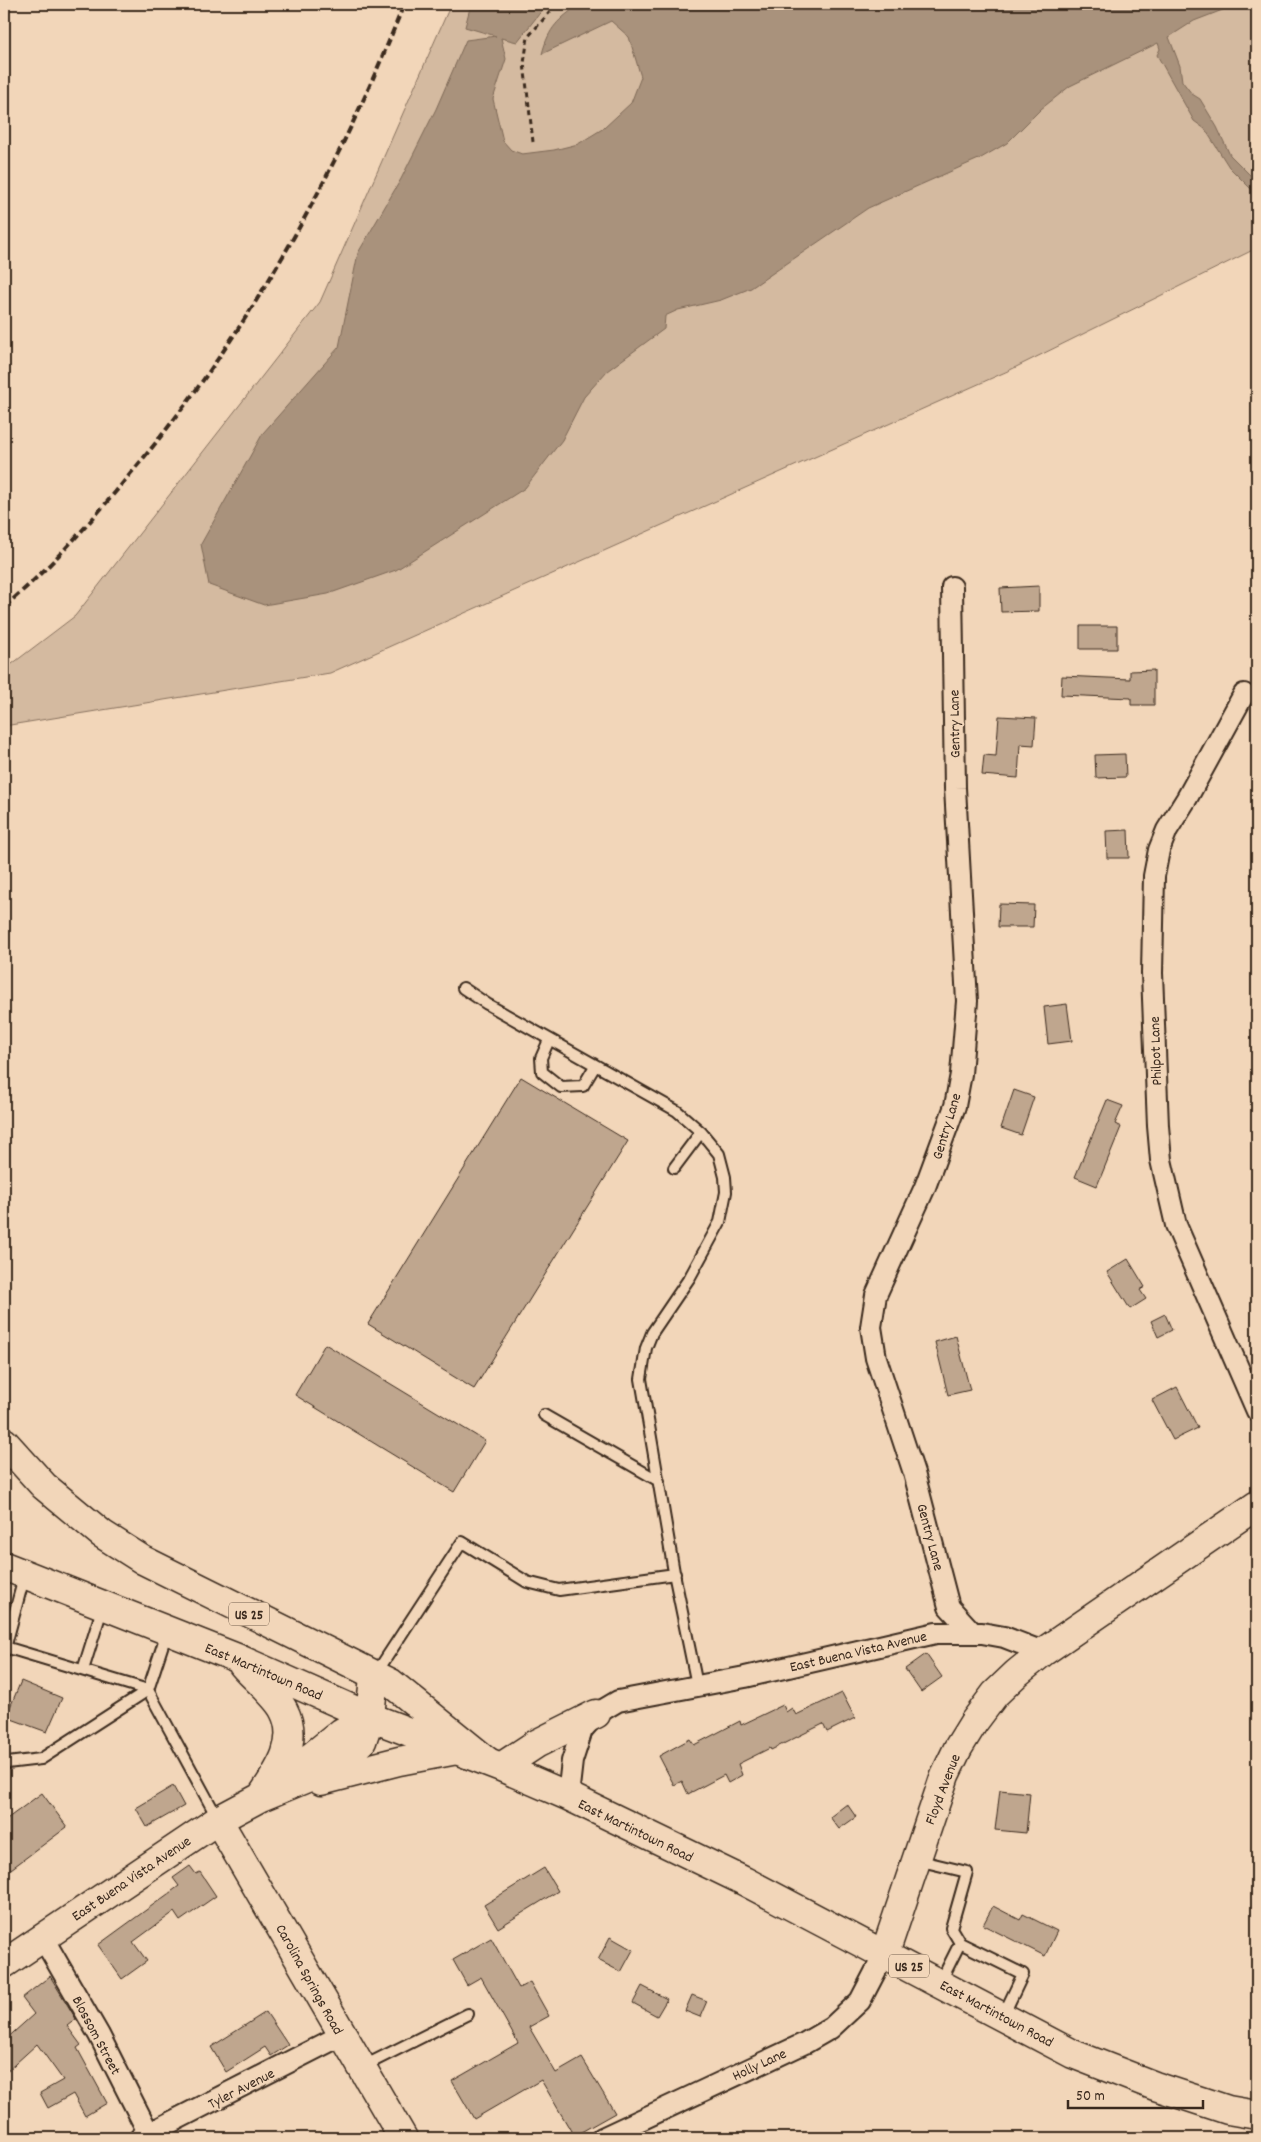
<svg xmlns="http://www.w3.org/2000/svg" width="1261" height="2142" viewBox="0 0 1261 2142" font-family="Dekko,sans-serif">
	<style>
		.green { fill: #d4baa0; stroke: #88725f }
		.water { fill: #a9927c; stroke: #7d6856 }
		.building { fill: #bfa68e; stroke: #3b2a1e }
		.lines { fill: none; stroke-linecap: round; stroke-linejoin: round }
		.lane-casing { stroke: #3b2a1e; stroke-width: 14 }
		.street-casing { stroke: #3b2a1e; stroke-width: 24 }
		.secondary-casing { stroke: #3b2a1e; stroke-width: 31 }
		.primary-casing { stroke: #3b2a1e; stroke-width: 31 }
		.highway-casing { stroke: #3b2a1e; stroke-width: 31 }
		.path { stroke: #3b2a1e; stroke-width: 3; stroke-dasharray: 5 4; stroke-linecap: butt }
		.lane { stroke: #f2d6b9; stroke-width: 10 }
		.street { stroke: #f2d6b9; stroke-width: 20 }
		.secondary { stroke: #f2d6b9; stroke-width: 28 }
		.primary { stroke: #f2d6b9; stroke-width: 28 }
		.highway { stroke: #f2d6b9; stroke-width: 28 }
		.rail { stroke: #3b2a1e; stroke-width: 4; stroke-dasharray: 8 4; stroke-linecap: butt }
		.labels { text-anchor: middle; stroke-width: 4; stroke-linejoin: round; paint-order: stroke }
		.shield { fill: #f2d6b9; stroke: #725e4c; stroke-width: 1 }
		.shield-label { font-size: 14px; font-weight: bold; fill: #3b2a1e }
		.street-label { font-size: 15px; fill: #3b2a1e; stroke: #f2d6b9 }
	</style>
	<rect width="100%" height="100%" fill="#f2d6b9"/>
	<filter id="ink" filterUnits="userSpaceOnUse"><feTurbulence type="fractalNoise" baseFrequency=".02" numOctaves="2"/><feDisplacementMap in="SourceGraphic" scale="10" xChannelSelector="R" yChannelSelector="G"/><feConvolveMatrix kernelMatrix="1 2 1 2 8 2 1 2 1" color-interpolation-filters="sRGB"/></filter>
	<g filter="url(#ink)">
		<path class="green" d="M451,4h806v244l-247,122 -680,303 -326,53v-56l71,-54 245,-314z"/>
		<path class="water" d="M471,4h76l-30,38 -16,-4 5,21 -13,40 10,42 8,9 11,4 32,-4 24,-6 26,-16 27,-25 10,-26 -12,-40 -18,-16 -69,33c7,-27 16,-34 38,-50h658l-44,17 -25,16 11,29 2,15 10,13 8,5 17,28 13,28 27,27v13l-28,-28 -24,-38 -11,-8 -37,-66 3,-6 -2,-6 -88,43 -29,23 -34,34 -26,15 -113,50 -117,80 -30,12 -43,10 -13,6 -1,13 -57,42 -23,26 -22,43 -37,48 -129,82 -68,24 -64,11 -55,-20 -8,-41 62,-111 76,-86 19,-94 43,-74 35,-70 30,-69 30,-4 -31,-9z"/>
		<path class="building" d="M1039,586v25l-38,1 -1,-24z
			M1080,626h37v23h-37z
			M1154,670v35h-23v-7l-70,-3 1,-19 68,3v-8z
			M999,716l37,2 -2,27 -14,-1 -2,34 -36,-3 2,-20 12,1z
			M1125,754l1,23 -30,1 -1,-23z
			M1128,830l1,28h-22l-1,-27z
			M999,904l35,1 -1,22h-35z
			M1067,1004l5,37 -24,3 -4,-37z
			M521,1077l107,64 -154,248 -106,-65z
			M1014,1090l20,7 -13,38 -20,-7z
			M1107,1100l16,6 -8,18 6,3 -24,59 -22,-9z
			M1128,1259l17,28 -5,3 6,9 -16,10 -23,-37z
			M1165,1314l7,16 -14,7 -7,-16z
			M956,1336l14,54 -22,5 -13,-53z
			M325,1344l160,97 -31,51 -159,-97z
			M1177,1387l21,41 -25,12 -21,-40z
			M926,1654l16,23 -21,15 -16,-23z
			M21,1681l41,17 -15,34 -41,-15z
			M842,1693l13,25 -28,14 -4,-8 -52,26 -1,-2 -32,16 4,11 -14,8 -4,-8 -36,19 -6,-13 -8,4 -15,-29 31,-17 4,6 46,-24 1,4 42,-20 3,7 6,-4 4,7z
			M173,1786l11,20 -37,21 -11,-19z
			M1000,1790l30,3 -4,40 -31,-3z
			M42,1793l25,34 -56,42 -7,-10v-38z
			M847,1804l9,13 -17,12 -9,-12z
			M190,1866l6,8 4,-2 16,24 -36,25 -6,-9 -41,30 14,19 -25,18 -24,-34 81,-59 -6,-8z
			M544,1868l14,23 -60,37 -14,-23z
			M993,1906l27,14 3,-6 34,17 -12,25 -62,-31z
			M610,1937l23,13 -12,22 -23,-12z
			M491,1938l28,50 11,-6 19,34 -20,11 27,46 26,-15 33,55 -41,23 -33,-56 -67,39 -22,-38 66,-38 -37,-66 -14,8 -14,-25z
			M50,1976l26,43 -9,7 14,19 -4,3 30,55 -22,13 -12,-22 -25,14 -8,-15 23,-13 -26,-36 -33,30v-33l30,-27 -12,-16z
			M642,1986l25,13 -10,17 -24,-13z
			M692,1995l15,6 -7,16 -15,-6z
			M266,2012l22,33 -17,11 -6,-9 -39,25 -15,-25z"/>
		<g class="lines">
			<g class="lane-casing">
				<path id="lane" d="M463,988l24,16 190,107 24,21 18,22 6,23 1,15 -6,30 -30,55 -38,56 -6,15 -5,31 34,199 22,107
					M549,1040l-8,18 1,14 19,15 22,-1 12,-20
					M674,1168l27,-36
					M544,1415l115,66
					M5,1647l143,43 70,129
					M4,1652l21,-78
					M83,1670l20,-64
					M375,1675l87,-133 65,40 32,8 116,-16
					M4,1761l3,2 34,-4 107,-69 19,-58
					M917,1860l50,12 -16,56 9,15
					M940,1983l20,-40 63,31 -20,42
					M362,2067l106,-53"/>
			</g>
			<g class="street-casing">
				<path id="street" d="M952,587l3,201 12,213 -6,73 -6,32 -30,81 -49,108 -5,32 5,31 38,115 35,134 23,25
					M1244,694l-57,104 -20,32 -8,20 -5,26 -2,97 6,153 3,34 15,65 81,186
					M568,1796l4,-35 10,-31 14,-16 22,-13 127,-24 191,-44h46l22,4 39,15
					M43,1938l56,97 50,99
					M140,2138l202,-103
					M602,2138l203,-95 26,-15 29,-27 25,-48"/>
			</g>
			<g class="secondary-casing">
				<path id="secondary" d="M218,1820l185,318
					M885,1953l60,-178 13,-27 16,-26 21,-28 22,-21 26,-21 214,-147"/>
			</g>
			<g class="primary-casing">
				<path id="primary" d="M4,1566l233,92 133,59 131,50 67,29 176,85 329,173 82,32 73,24 29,5
					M243,1665c11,13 34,31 41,46 16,31 -6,61 -23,86
					M501,1767l35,-23 60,-30
					M284,1779l58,-47 28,-15
					M321,1781l78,-20 58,-11
					M4,1964l214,-144 43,-23 70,-29 31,-27 8,-24 4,-41"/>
			</g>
			<g class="highway-casing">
				<path id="highway" d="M4,1442l40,44 58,48 41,26 248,123 96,78"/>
			</g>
			<path class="path" d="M533,142l-9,-79 4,-26 29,-33"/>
			<use href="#lane" class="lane"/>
			<use href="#street" class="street"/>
			<use href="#secondary" class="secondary"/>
			<use href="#primary" class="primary"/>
			<use href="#highway" class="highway"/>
			<path class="rail" d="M4,607c47,-40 88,-86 127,-134 118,-140 206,-299 273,-469"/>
		</g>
	</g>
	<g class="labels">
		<g class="shield">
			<rect x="229" y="1602.5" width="40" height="23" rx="4"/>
			<rect x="889" y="1954.5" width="40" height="23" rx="4"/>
		</g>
		<g class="shield-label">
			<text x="249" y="1619">US 25</text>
			<text x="909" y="1971">US 25</text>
		</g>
		<g class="street-label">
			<text transform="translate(954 724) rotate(-91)" y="5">Gentry Lane</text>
			<text transform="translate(1155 1051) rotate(-92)" y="5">Philpot Lane</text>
			<text transform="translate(946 1126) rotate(-73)" y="5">Gentry Lane</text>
			<text transform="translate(931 1537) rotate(75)" y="5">Gentry Lane</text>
			<text transform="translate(858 1651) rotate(-13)" y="5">East Buena Vista Avenue</text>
			<text transform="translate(264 1671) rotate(23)" y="5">East Martintown Road</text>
			<text transform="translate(942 1789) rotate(-69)" y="5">Floyd Avenue</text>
			<text transform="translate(636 1830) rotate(26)" y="5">East Martintown Road</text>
			<text transform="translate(131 1878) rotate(-34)" y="5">East Buena Vista Avenue</text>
			<text transform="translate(310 1979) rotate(61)" y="5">Carolina Springs Road</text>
			<text transform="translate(997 2013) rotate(28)" y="5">East Martintown Road</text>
			<text transform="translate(97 2035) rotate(62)" y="5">Blossom Street</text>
			<text transform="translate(759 2064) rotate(-25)" y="5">Holly Lane</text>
			<text transform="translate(241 2088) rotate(-27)" y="5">Tyler Avenue</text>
		</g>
	</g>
	<rect width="1261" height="2142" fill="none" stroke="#f2d6b9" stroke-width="20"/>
	<rect x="10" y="10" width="1241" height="2122" fill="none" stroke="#3b2a1e" stroke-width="2" filter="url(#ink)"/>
	<path d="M1068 2100v8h135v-8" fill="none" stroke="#3b2a1e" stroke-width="2.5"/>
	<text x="1076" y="2100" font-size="15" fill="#3b2a1e" stroke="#f2d6b9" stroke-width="4" paint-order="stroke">50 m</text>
</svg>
